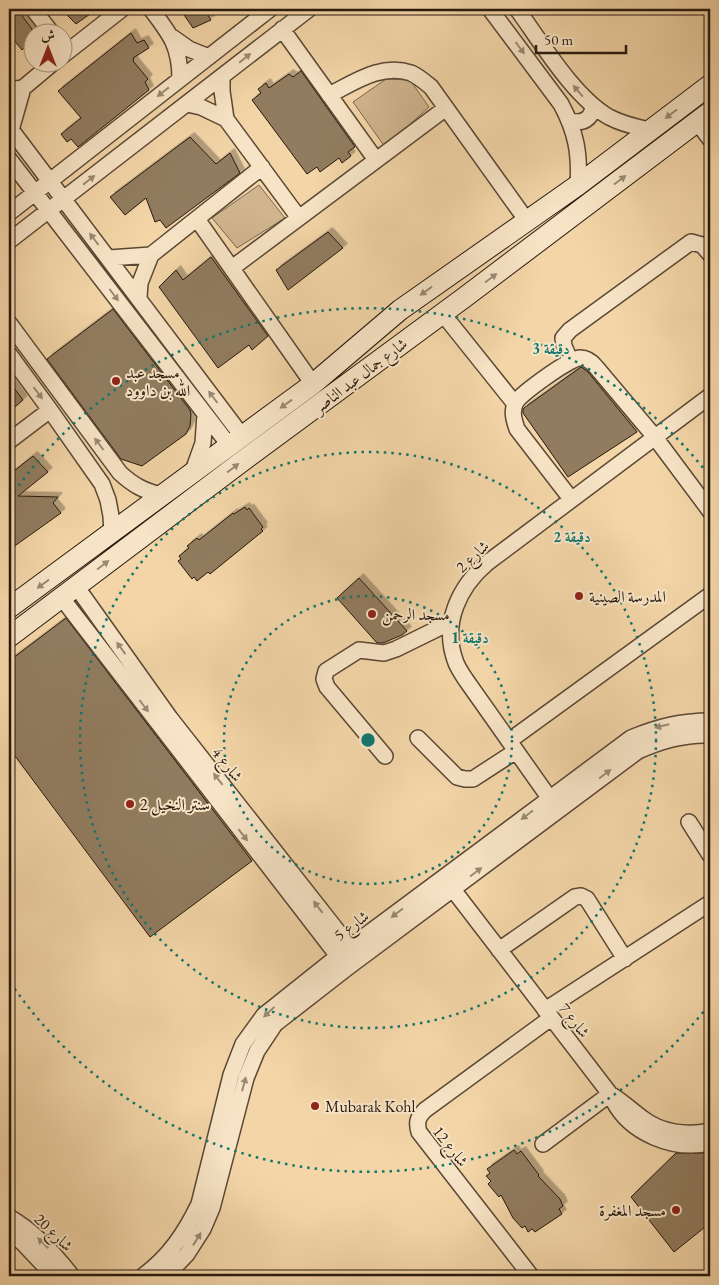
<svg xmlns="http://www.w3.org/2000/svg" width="719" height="1285" viewBox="0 0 719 1285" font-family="'EB Garamond',Amiri,serif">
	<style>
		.green { fill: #d0b58e; stroke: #7c674e }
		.building { fill: #917b5e; stroke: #27190e; filter: url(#shadow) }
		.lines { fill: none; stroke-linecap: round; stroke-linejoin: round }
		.street-casing { stroke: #5a4834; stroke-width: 18 }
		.secondary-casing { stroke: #27190e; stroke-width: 22 }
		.street { stroke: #f7e4c6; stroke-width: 15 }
		.secondary { stroke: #f7e4c6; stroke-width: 20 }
		.oneway { fill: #998973 }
		.ring { fill: none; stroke: #0f766e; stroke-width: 2.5; stroke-dasharray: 2.5 5 }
		.poi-dot { fill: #8f2418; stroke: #f7e4c6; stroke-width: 2 }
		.labels { text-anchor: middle; stroke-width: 4; stroke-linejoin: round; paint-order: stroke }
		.poi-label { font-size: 16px; fill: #27190e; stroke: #f7e4c6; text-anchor: start }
		.street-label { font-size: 16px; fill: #27190e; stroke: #f7e4c6 }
		.centre { fill: #0f766e; stroke: #f7e4c6; stroke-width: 2.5 }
		.ring-label { font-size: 15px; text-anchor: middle; font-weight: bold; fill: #0f766e; stroke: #f7e4c6; stroke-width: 4; stroke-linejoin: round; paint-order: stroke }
	</style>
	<defs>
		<filter id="shadow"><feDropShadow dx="4.5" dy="-4.5" stdDeviation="0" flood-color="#0004"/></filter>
	</defs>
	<rect width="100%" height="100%" fill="#f3d5a8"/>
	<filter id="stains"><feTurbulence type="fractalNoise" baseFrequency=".004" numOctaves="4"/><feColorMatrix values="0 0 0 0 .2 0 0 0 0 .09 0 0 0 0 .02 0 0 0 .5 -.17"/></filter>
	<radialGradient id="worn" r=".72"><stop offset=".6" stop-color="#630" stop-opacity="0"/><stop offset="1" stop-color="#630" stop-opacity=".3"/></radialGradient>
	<path class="green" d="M386,79l24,1 19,27 -44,40 -32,-45z
		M259,185l26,33 -48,30 -25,-30z"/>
	<path class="building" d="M9,9h8l15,20v11l-10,10 -13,-16z
		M61,9h36l-21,15z
		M180,9h24l7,11 -18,8z
		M131,33l6,10 7,-3 5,8 -16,10 1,1 -1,2 15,18 -3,3 4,8 -71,57 -7,-8 -4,3 -6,-8 20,-16 -23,-27z
		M301,71l54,76 -7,5 3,4 -9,7 -3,-5 -19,14 -3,-5 -10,7 -55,-74 9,-7 -3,-4 8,-6 3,5 20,-14 4,3z
		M190,137l26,27 14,-11 10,20 -74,55 -6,-8 -5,2 -9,-24 -21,17 -15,-18z
		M328,232l15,16 -55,42 -12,-20z
		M211,257l57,79 -16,14 -3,-5 -31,23 -59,-81 17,-17 7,10z
		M113,309l77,101 1,4 -1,12 -4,8 -44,32 -21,-7 -74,-100z
		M581,367l7,5 49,60 -69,45 -45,-64v-3l1,-2z
		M9,381l14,19 -14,12z
		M33,456l15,16 -30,24 40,1 -5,6 8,10 -52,37v-75z
		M245,507l2,3 2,-2 14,19 -2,2 2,2 -53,43 -2,-2 -11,9 -3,-4 -2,2 -14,-18 3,-2 -2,-3 10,-8 -2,-2 10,-8 2,2 34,-27 1,1z
		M359,578l48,53 -5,4 -19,8h-6l-40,-45z
		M66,618l186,243 -102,76 -141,-189v-87z
		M514,1150l3,4 4,-3 18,24 -1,1 22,23 3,7 -4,3 3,5 -27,18 -3,-3 -4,3 -3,-6 -3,2 -9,-10 -12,-23 -2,2 -11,-13 3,-3 -5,-5 4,-3 -3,-4z
		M676,1153h30l4,3v67l-36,29 -43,-55z"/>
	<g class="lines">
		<g class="street-casing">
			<path id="street" d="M33,9l18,23
				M151,9c19,25 29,37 29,70
				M490,9l71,95c15,28 19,49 17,81
				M517,9c25,34 56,87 92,108 13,7 27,10 40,13
				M282,29l94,131
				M172,37l17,12 20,8
				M62,56l60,-47
				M222,77v14l4,28 73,99
				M9,90l14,-2 31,-26
				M329,95c26,-13 52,-32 82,-22 7,3 14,9 20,14l96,134
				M187,104l14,3 25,12
				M570,121c13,3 22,-2 23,-15
				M697,122l13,17
				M9,127l233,309
				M11,130l12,-42
				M9,159l220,286
				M9,213l261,-204
				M197,219l116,165
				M9,241l300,-232
				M109,258l42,-3
				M232,268l214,-160
				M139,297l1,-14 11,-28 111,-88
				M443,314l72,90
				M9,323l111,150c13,12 24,18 41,22
				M9,354l41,56 52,74 6,16 3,16 1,17
				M570,360l-6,-14 -1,-8 7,-8 121,-88 11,3 8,9
				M9,441l41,-31
				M193,471l10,-28 2,-29
				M571,499l-54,-70c-3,-9 -6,-18 -1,-27 6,-9 54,-44 64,-44 7,0 12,4 16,9l58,69 56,75
				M76,586l94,132 187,238
				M61,597l283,367
				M418,738l39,39 8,2h8l43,-28
				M509,741l201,-146
				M385,756l-58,-69 -3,-8 2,-8 33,-21 25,3 12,-4 55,-27
				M555,806l-89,-126c-4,-6 -9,-13 -11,-20 -13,-37 4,-73 32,-97l223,-167
				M689,822l21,33
				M448,883l162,211c12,7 21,16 32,24 19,15 45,18 68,13
				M499,950l76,-53 6,-1 6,3 38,60
				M545,1010l165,-107
				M613,1100c17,34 61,51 97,43
				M543,1144l67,-50
				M9,1217c25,14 45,36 63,59
				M9,1233l14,10 31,33
				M143,1276c26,-19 42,-43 56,-72l32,-129 12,-31 21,-29 74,-59 293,-218c27,-11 50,-17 79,-17
				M166,1276l21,-22 16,-25 9,-21 34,-130 11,-27 18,-27 72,-56 291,-217c24,-11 46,-17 72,-16
				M531,1276l-112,-144c-3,-10 -1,-15 6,-22l126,-92"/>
		</g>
		<g class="secondary-casing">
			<path id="secondary" d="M9,608l304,-224 87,-74 178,-125 132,-100
				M9,637l231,-174 225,-166 245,-185"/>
		</g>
		<use href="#street" class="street"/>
		<use href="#secondary" class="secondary"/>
	</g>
	<defs><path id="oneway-solid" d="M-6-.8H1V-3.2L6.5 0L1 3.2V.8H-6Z" transform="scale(1.25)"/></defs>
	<g class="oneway">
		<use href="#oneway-solid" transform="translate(520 48) rotate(53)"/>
		<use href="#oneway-solid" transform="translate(245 58) rotate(-39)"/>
		<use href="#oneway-solid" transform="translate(578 91) rotate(-131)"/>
		<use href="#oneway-solid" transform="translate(163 92) rotate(142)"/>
		<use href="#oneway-solid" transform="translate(671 114) rotate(143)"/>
		<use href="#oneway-solid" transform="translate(89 180) rotate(-38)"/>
		<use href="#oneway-solid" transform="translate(620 180) rotate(-37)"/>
		<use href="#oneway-solid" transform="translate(94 239) rotate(-127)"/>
		<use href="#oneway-solid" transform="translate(491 278) rotate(-37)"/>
		<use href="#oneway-solid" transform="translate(426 291) rotate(144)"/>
		<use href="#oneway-solid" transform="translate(114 295) rotate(53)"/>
		<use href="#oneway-solid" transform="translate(38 393) rotate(53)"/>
		<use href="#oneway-solid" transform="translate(213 397) rotate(-127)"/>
		<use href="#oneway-solid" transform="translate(286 404) rotate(144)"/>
		<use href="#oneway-solid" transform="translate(99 444) rotate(-127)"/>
		<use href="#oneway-solid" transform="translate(233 468) rotate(-37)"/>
		<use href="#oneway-solid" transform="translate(103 565) rotate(-37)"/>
		<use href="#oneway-solid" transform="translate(43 584) rotate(144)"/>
		<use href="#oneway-solid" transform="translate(121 648) rotate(-126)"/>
		<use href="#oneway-solid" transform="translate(144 706) rotate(53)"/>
		<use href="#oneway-solid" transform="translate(662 726) rotate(166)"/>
		<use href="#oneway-solid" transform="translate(605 774) rotate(-37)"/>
		<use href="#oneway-solid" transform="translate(218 779) rotate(-128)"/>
		<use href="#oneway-solid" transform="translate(527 815) rotate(143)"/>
		<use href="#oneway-solid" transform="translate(243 835) rotate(52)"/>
		<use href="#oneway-solid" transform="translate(476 872) rotate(-37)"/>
		<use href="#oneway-solid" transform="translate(318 907) rotate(-128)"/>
		<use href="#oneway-solid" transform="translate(397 913) rotate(143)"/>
		<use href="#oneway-solid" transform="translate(269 1012) rotate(137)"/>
		<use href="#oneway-solid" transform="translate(244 1084) rotate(-75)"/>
		<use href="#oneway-solid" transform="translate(197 1239) rotate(-58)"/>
		<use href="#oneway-solid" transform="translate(43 1243) rotate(-136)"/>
	</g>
	<g class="ring">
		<circle cx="368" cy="740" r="144"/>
		<circle cx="368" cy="740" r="288"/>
		<path d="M708 1006A432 432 0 0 1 10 982M10 498A432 432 0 0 1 708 474"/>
	</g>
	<g class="poi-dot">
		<circle cx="116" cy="381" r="5"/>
		<circle cx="579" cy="596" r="5"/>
		<circle cx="372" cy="614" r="5"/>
		<circle cx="130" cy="804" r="5"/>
		<circle cx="315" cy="1106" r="5"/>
		<circle cx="676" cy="1210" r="5"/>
	</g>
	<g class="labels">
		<g class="poi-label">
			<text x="126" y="378">مسجد عبد<tspan x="126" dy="18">الله بن داوود</tspan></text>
			<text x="589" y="602">المدرسة الصينية</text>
			<text x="382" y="620">مسجد الرحمن</text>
			<text x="140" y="810">سنتر النخيل 2</text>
			<text x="325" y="1112">Mubarak Kohl</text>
			<text x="666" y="1216" text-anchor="end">مسجد المغفرة</text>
		</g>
		<g class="street-label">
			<text transform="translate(360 375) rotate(-37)" y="6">شارع جمال عبد الناصر</text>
			<text transform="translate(472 556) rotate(-43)" y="6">شارع 2</text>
			<text transform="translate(228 764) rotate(52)" y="6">شارع 4</text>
			<text transform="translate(351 925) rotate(-36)" y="6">شارع 5</text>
			<text transform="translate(575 1020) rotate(52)" y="6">شارع 7</text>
			<text transform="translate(451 1146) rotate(52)" y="6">شارع 12</text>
			<text transform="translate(54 1232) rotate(44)" y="6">شارع 20</text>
		</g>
	</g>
	<circle cx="368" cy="740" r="8" class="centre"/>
	<g class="ring-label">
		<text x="551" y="354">3 دقيقة</text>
		<text x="572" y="542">2 دقيقة</text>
		<text x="470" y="643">1 دقيقة</text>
	</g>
	<rect width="719" height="1285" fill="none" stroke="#f3d5a8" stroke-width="30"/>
	<rect x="10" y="10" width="699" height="1265" fill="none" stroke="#27190e" stroke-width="2.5"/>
	<rect x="15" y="15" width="689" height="1255" fill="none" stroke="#27190e"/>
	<g transform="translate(48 48)"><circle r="24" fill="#f7e4c6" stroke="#a4937c"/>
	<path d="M0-4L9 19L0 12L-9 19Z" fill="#8f2418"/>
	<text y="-8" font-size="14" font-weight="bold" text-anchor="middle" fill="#27190e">ش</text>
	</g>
	<path d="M536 45v8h90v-8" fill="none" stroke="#27190e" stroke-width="2.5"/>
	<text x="544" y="45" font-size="15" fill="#27190e" stroke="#f7e4c6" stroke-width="4" paint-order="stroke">50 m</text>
	<rect width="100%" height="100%" filter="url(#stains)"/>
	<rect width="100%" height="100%" fill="url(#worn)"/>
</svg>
